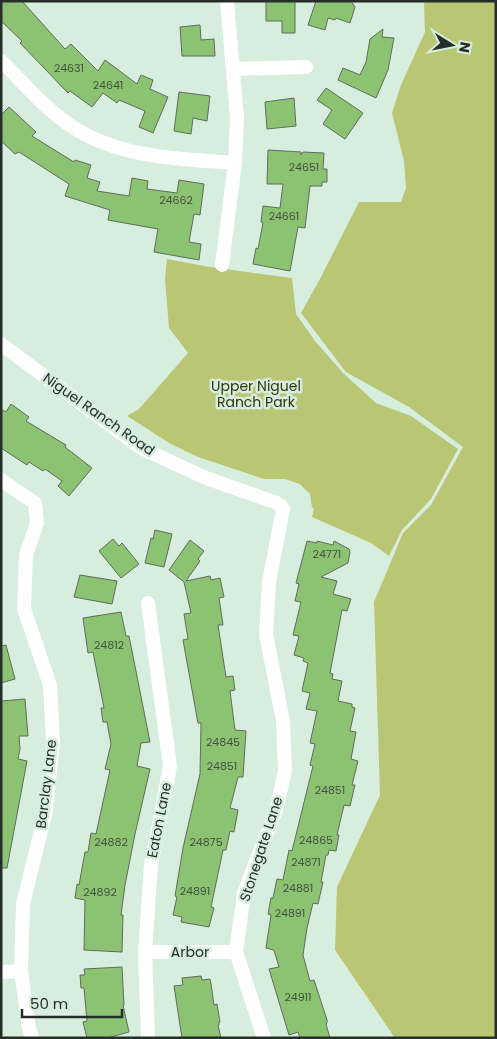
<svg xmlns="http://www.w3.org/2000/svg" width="497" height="1039" viewBox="0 0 497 1039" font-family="Poppins,sans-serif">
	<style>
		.green { fill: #b9c674 }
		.building { fill: #8cc373; stroke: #606c5a }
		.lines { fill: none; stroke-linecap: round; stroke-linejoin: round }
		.minor { stroke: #fff; stroke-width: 14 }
		.labels { text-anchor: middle; stroke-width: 5; stroke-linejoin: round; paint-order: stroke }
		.number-label { font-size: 11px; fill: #40533c }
		.park-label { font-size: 14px; fill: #30360d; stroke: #d7edde }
		.street-label { font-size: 14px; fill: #262e29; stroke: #d7edde }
	</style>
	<rect width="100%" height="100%" fill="#d7edde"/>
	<path class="green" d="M424,1h72v1037h-101l-60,-88 2,-63 43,-92 -6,-193 29,-69 28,-28 32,-58 -54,-40 -63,-35 -45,-59 20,-36 38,-75h42l5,-14 -2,-27 -12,-48 9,-28 24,-53z
		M167,259l43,8 82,11 4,36 19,27 28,32 33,30 35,13 47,33 -27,50 -29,31 -13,26 -18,-13 -59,-26 2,-8 -2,-2 -2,-13 -10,-10 -15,-5h-21l-66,-22 -27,-13 -44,-28 12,-7 49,-56 -19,-25 -4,-49z"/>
	<path class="building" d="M1,1h21l43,48 6,-5 27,27 7,-11 32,24 4,-9 12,5 -3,9 18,8 -15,36 -14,-6 6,-16 -26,-11 -2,3 -14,-10 -11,14 -22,-16 -2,2 -48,-50 2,-2 -21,-20z
		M266,1h29v32h-13v-12h-16z
		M316,1h35l4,6 -5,16 -14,-5 -1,2 -7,-2 -3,12 -17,-5z
		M200,25l1,15 13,-1 1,17h-33l-2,-29z
		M383,29l-1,8 12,1 -6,32 -12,28 -38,-18 5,-12 17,7 6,-13 4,-23z
		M326,88l37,25 -18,26 -22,-15 9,-14 -15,-10z
		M179,92l31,4 -3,25 -14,-3 -2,16 -17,-3z
		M294,98l2,28 -29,3 -2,-27z
		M9,107l27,25 -4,4 42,26 1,-2 16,5 -4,13 13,4 -3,9 32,5 3,-18 16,3 -1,8 30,4 2,-13 25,4 -4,31 -6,-1 -5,28 12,2 -2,16 -45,-8 4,-23 -50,-9 2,-10 -45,-14 4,-12 -50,-32 -4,2 -14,-13v-26z
		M268,150l33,2v3l2,-3 21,1 -1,16h4v13h-5v4h-12l-5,42 -7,-1 -8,44 -37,-7 3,-16 2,1 5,-26 -2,-1 2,-16 17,2 3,-24h-16z
		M11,404l18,13 -3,4 40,24 -1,2 27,21 -23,28 -11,-10 4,-5 -17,-12 -2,2 -14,-9 -2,3 -26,-17v-39l5,3z
		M155,530l17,4 -8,33 -19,-4 6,-25 2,1z
		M113,539l6,7 3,-3 17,21 -18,14 -22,-27z
		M190,540l14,11 -6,8 2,2 -14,20 24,-5 1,4 9,-2 4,19 -5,1 4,27h-5l8,52 7,-1 2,14 -5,1 5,39 11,1 -3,46h-5l-8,31 8,2 -4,22 -4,-1 -4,19h-3l-12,57 3,1 -5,19 -28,-5 1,-5 -9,-2 4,-18 -2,-1 8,-48 17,-74 1,-51h-3l-15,-83 5,-1 -4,-25 7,-1 -7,-31 -15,-12z
		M307,541l10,2v-2l16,4 1,-4 15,8 1,3 -2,11 -27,14 16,4 -4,13 18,5 -4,12 -5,-1 -12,63 3,1 -1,5 10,2 -4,20 14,3v3l3,1 -5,23 6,1 -5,27 7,2 -6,24h3l-5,21 -6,-1 -7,30h2l-3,16 -7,-1 -1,5h-2l-5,27h2l-5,22 -5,-1 -6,25 -4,27 7,26 4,-1 13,40v3l-1,1 4,14h-30l-2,-6 -9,3 -20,-66 10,-2 -5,-17 -8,-2 5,-33 -3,-1 3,-16h2l4,-19 6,1 6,-30 3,1 21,-85 -3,-1 5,-21 -5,-1 7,-32 -11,-2 4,-16 -8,-2 6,-28 -5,-2 1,-3 -10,-3 5,-19 -6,-1 8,-33 -6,-1 4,-17 -3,-1z
		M80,575l37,6 -5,23 -38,-7z
		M121,612l5,24h3l21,106 -9,1 -4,23 13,3 -15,65 -10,51 -4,30h2l-1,37 -38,-2 1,-50 -10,-2 2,-14 2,1 6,-33h3l3,-19 5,1 14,-64 -5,-1 6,-25 -4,-22h-4l-2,-14h3l-11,-56 -5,1 -5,-35z
		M6,645l9,34 -14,4v-37z
		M25,699l3,37h-9l1,13 -2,10 9,2 -20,107h-6v-167z
		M122,967l2,38h-1l6,27 -22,6h-20l-4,-16 4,-1 -3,-33h-3l-1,-13h5l-1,-6z
		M201,976l1,4 8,-1 1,5 3,21 3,-1 3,18h-1v3h-1l3,13h-39l-8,-52 9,-1 -1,-7z"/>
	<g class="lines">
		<path class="minor" d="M1,61c18,17 34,36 53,52 51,45 117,45 181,50
			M233,69l73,-2
			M222,265l13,-102 2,-45 -10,-117
			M1,344l140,104 65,30 71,25 4,3 2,3 -14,73 -3,52 17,87 2,50 -9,39 -32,83 -8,59 28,86
			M1,480l34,23 2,20 -11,32 -2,54 26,76 3,56 -7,69 -23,94 -2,67 8,57 3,10
			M145,952h91
			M1,972l20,-1
			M148,1038l-3,-86 6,-87 19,-99 -22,-163"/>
	</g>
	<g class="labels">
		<g class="number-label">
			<text x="69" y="72">24631</text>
			<text x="108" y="89">24641</text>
			<text x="304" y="171">24651</text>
			<text x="176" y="204">24662</text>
			<text x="284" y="220">24661</text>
			<text x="327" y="558">24771</text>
			<text x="109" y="649">24812</text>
			<text x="223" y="746">24845</text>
			<text x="222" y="770">24851</text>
			<text x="330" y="794">24851</text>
			<text x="316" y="844">24865</text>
			<text x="111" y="846">24882</text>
			<text x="206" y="846">24875</text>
			<text x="306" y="866">24871</text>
			<text x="298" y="892">24881</text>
			<text x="195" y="895">24891</text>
			<text x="100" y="896">24892</text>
			<text x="290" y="917">24891</text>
			<text x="298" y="1001">24911</text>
		</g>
		<g class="park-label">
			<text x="256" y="391">Upper Niguel<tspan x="256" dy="16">Ranch Park</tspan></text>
		</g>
		<g class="street-label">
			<text transform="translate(99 414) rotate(35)" y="5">Niguel Ranch Road</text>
			<text transform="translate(46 784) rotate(-83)" y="5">Barclay Lane</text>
			<text transform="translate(159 820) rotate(-79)" y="5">Eaton Lane</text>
			<text transform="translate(261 849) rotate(-72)" y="5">Stonegate Lane</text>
			<text x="190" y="957">Arbor</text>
		</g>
	</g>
	<rect width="497" height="1039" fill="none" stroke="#262e29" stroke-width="5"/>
	<g transform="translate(452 45) rotate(100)" stroke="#d7edde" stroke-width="4" paint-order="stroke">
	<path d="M0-4L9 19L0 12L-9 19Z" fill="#262e29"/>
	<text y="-8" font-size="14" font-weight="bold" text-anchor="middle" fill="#262e29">N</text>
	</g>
	<path d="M22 1009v8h100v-8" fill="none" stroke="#262e29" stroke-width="2.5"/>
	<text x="30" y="1009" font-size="15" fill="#262e29" stroke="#d7edde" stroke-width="4" paint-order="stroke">50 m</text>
</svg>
